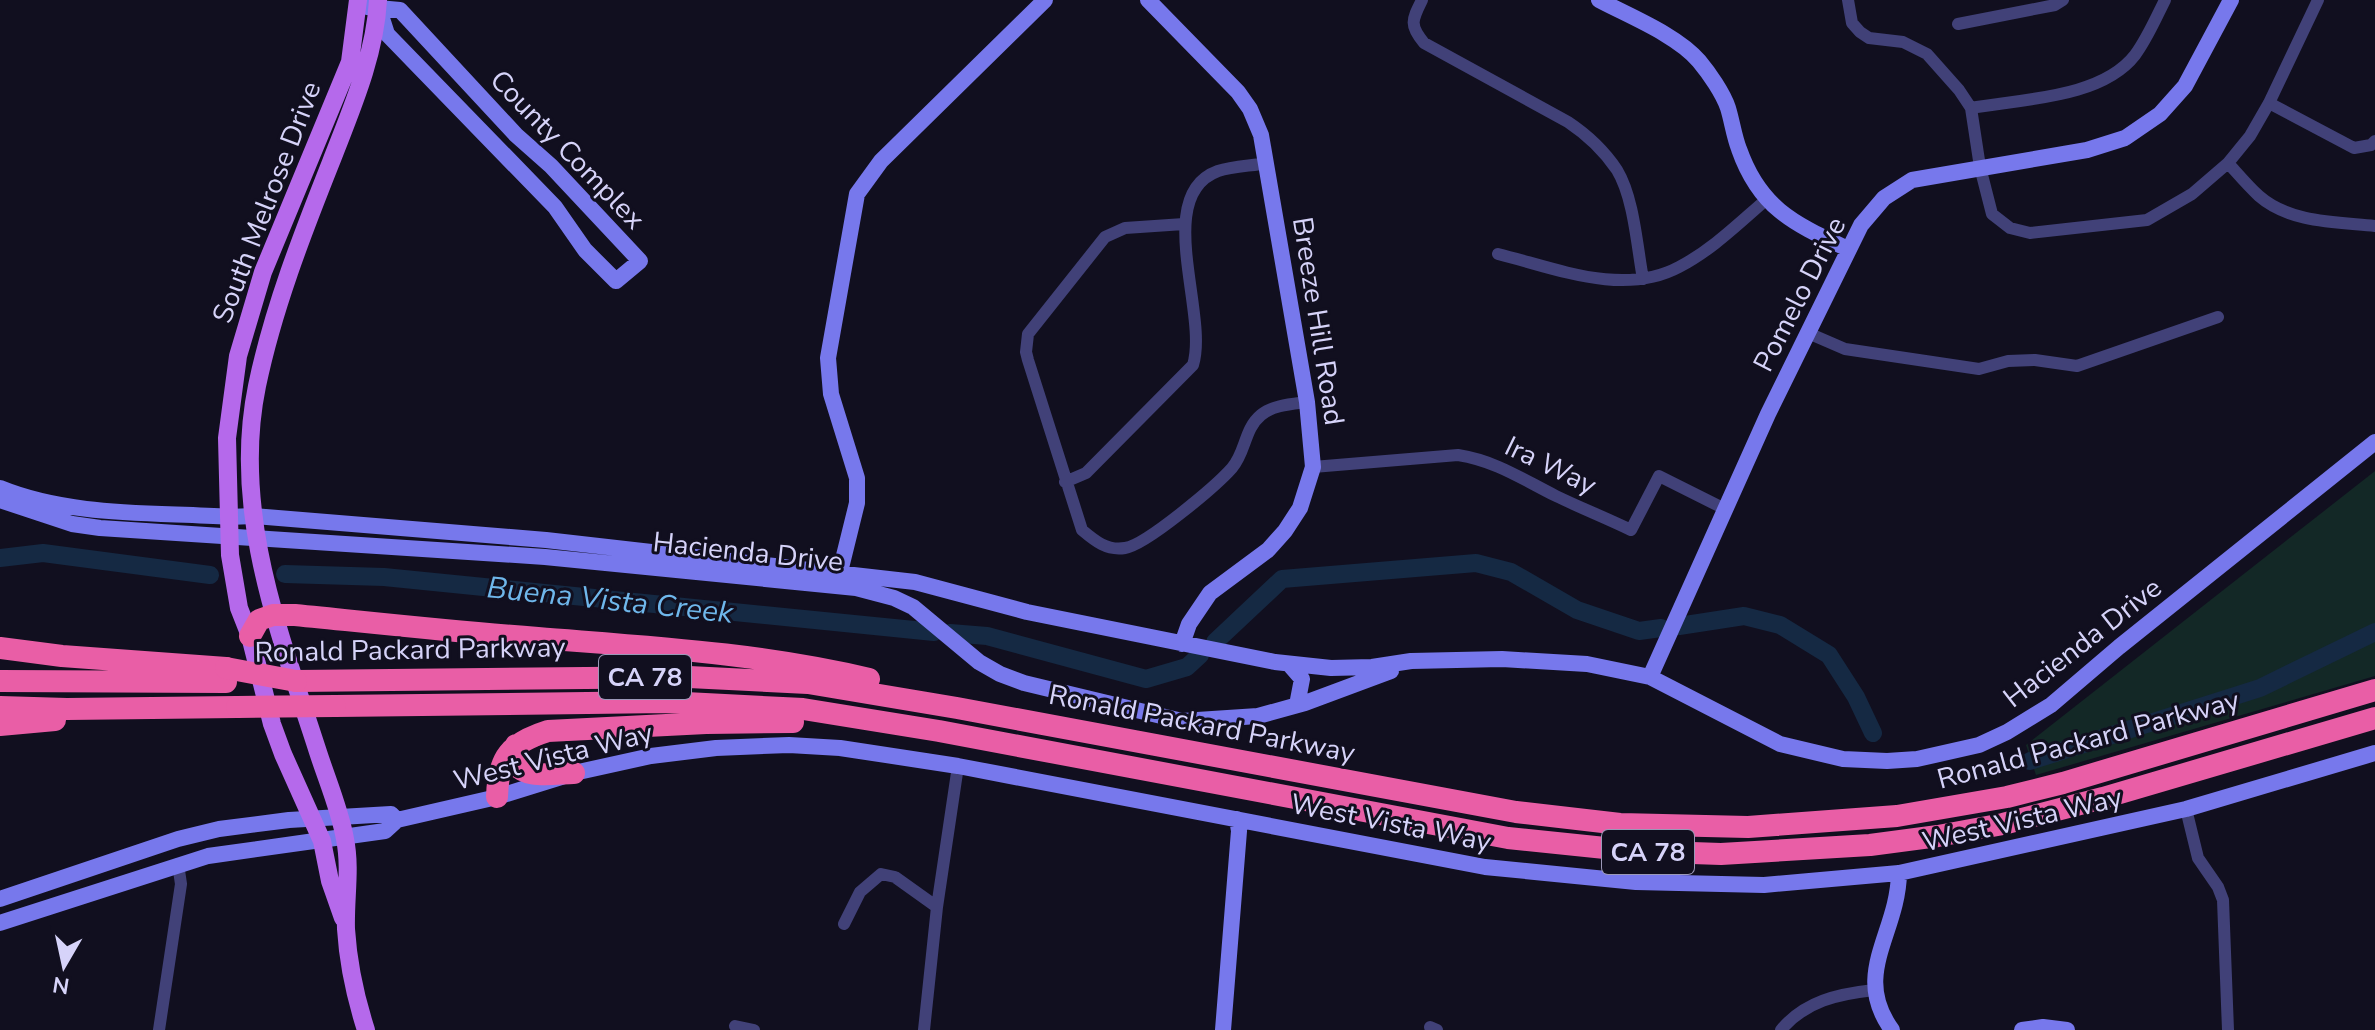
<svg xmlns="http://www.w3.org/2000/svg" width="2375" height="1030" viewBox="0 0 2375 1030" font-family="'Nunito Sans',sans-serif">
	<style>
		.green { fill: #132826 }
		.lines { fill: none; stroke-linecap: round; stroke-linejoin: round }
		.river { stroke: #152943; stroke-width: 18 }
		.street { stroke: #414178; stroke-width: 12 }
		.secondary { stroke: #7778ec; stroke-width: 16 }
		.primary { stroke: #b569eb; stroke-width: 18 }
		.highway { stroke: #e95ea6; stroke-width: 22 }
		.highway-bridge { stroke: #e95ea6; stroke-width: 22 }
		.labels { text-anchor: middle; stroke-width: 6; stroke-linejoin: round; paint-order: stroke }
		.shield { fill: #110f1f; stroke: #9b98b8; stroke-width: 2 }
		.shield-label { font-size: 26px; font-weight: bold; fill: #d6d3f9 }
		.street-label { font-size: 28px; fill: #d6d3f9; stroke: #110f1f }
		.water-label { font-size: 30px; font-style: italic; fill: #6fb7eb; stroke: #110f1f }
	</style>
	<rect width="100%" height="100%" fill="#110f1f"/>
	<path class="green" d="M2375,471v205l-339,99 -10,-30z"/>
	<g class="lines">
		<path class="river" d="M0,558l43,-5 167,22
			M285,574l99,3 550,55
			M1679,626l65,-10 36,9 49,30 27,42 17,36
			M950,633l37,3 159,43 41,-12 13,-12
			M1215,642l67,-63 194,-16 35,9 66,38 62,21 22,-3
			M2030,761l230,-73 115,-56"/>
		<path class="street" d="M1422,0c-10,20 -13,25 2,43l144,79c18,12 37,30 49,48 17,28 20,77 26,109
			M1848,0l4,23 8,9 9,6 34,4 24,12 32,36 12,18 9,59 12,47 18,14 20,5 117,-13 45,-26 36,-31 22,-27 19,-33 49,-103
			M1958,24l97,-19 8,-5
			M2269,103l85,45 17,-3 4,-4
			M1971,108c51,-9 131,-10 164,-53 12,-16 21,-37 30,-55
			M2228,163c10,11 20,23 31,33 31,27 77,26 116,30
			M1184,224l-59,4 -20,9 -77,97 -2,18 2,8 54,170c13,11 25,21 43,18 21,-3 91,-62 107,-80 14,-16 12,-39 29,-53 12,-10 31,-11 46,-13
			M1498,254c57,14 125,43 181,13 33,-17 60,-44 88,-68
			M1808,333l37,16 134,20 29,-8 27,-1 42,6 141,-49
			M1313,467l145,-12c38,6 64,24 98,41 25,12 50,22 75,34l28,-54 66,33
			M1065,482l21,-9 107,-108c16,-51 -41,-170 25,-194 15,-5 33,-5 49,-8
			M2186,809l12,49 20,29 5,13 5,130
			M844,924l16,-32 21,-18 14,3 42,30
			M735,1026l19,4
			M1430,1027l7,3
			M159,1030l22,-146 -3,-20
			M924,1030l13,-123 21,-141
			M1781,1030c24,-29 57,-36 93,-40"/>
		<path class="secondary" d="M1148,0l90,92 12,17 11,26 46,267 6,65 -13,41 -15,23 -17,19 -58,43 -21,31 -7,20
			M1599,0c30,16 78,35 100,61 10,12 24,32 29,47 4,13 6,28 11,41 21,60 56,75 109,100
			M367,7l33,3 116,125 35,31 89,95 -24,20 -31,-31 -30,-43 -168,-173 -9,-28
			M0,488c71,29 153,24 229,29l24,-1 293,24 369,42 112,30 248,50 56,6 41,-1 39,-6 91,-2 85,5 63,13 130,67 63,15 44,2 30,-2 62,-14 28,-13 44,-27 68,-58 256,-205
			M0,500l72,24 28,4 445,29 311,31 38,10 19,9 66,55 21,12 24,9 158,38 76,-5 47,-13 86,-32
			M837,584l20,-81v-25l-26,-84 -3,-36 29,-164 24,-33 164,-161
			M1289,664l13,15 -5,26
			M1650,677l118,-263 93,-189 23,-27 28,-18 175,-30 38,-12 35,-24 25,-28 46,-86
			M0,899l178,-60 41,-10 70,-9 102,-6 6,6
			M0,923l208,-67 177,-25 12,-11 100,-23 77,-24 77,-17 65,-8 73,-3 51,3 118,18 527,101 151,15 128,3 135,-12 287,-64 189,-56
			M1223,1030l16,-199 -2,-12
			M1892,1030c-41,-56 6,-96 7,-157
			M2022,1030l21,-3 24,3"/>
		<path class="primary" d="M343,918l-13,-37 -8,-40 -39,-87 -11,-30 -22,-88 -11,-28 -9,-53 -3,-117 11,-82 25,-84 87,-210 8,-62
			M366,1030c-10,-31 -18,-69 -20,-101 -1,-31 5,-60 -1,-90 -5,-29 -18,-59 -27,-87 -38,-118 -87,-240 -61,-366 16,-77 45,-151 74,-224 20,-52 44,-106 47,-162"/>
		<path class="highway" d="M250,636l9,-16 14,-5h22c81,8 162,17 243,23 111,9 222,15 331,41
			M0,648l62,8 164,12
			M0,681l226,1
			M296,681l393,-4 119,6 149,25 559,104 104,12 128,3 149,-11 110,-19 56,-14 312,-93
			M335,706l331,-4 137,7 136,22 569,107 126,13 87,3 149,-9 68,-9 65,-12 100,-26 272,-80
			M0,707l67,2 170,-2
			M0,725l55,-5
			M516,745l-3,14c7,22 43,14 61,14
			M497,797c1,-40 13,-54 51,-66l158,-8 87,-1"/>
		<path class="highway-bridge" d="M226,668l70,13
			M237,707l98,-1"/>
	</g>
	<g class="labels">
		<g class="shield">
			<rect x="599" y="655" width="92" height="44" rx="6"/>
			<rect x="1602" y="830" width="92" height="44" rx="6"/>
		</g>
		<g class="shield-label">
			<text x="645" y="686">CA 78</text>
			<text x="1648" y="861">CA 78</text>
		</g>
		<g class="street-label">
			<text transform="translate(568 149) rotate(46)" y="10">County Complex</text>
			<text transform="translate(266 202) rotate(-69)" y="10">South Melrose Drive</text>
			<text transform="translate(1799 294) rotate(-63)" y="10">Pomelo Drive</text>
			<text transform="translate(1319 321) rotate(81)" y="10">Breeze Hill Road</text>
			<text transform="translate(1551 465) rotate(26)" y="10">Ira Way</text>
			<text transform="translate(748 551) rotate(6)" y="10">Hacienda Drive</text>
			<text transform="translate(2082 642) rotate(-38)" y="10">Hacienda Drive</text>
			<text transform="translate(410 649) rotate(-1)" y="10">Ronald Packard Parkway</text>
			<text transform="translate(1202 723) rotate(11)" y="10">Ronald Packard Parkway</text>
			<text transform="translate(2088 739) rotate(-15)" y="10">Ronald Packard Parkway</text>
			<text transform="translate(553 756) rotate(-14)" y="10">West Vista Way</text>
			<text transform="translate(2022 819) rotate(-13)" y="10">West Vista Way</text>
			<text transform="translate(1391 822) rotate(11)" y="10">West Vista Way</text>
		</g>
		<g class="water-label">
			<text transform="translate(610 600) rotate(6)" y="10">Buena Vista Creek</text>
		</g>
	</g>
	<g transform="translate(64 966) rotate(189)" stroke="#110f1f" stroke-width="6" paint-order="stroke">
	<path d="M0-6L14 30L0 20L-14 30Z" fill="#d6d3f9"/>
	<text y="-12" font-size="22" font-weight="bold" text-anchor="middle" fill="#d6d3f9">N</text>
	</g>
</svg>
